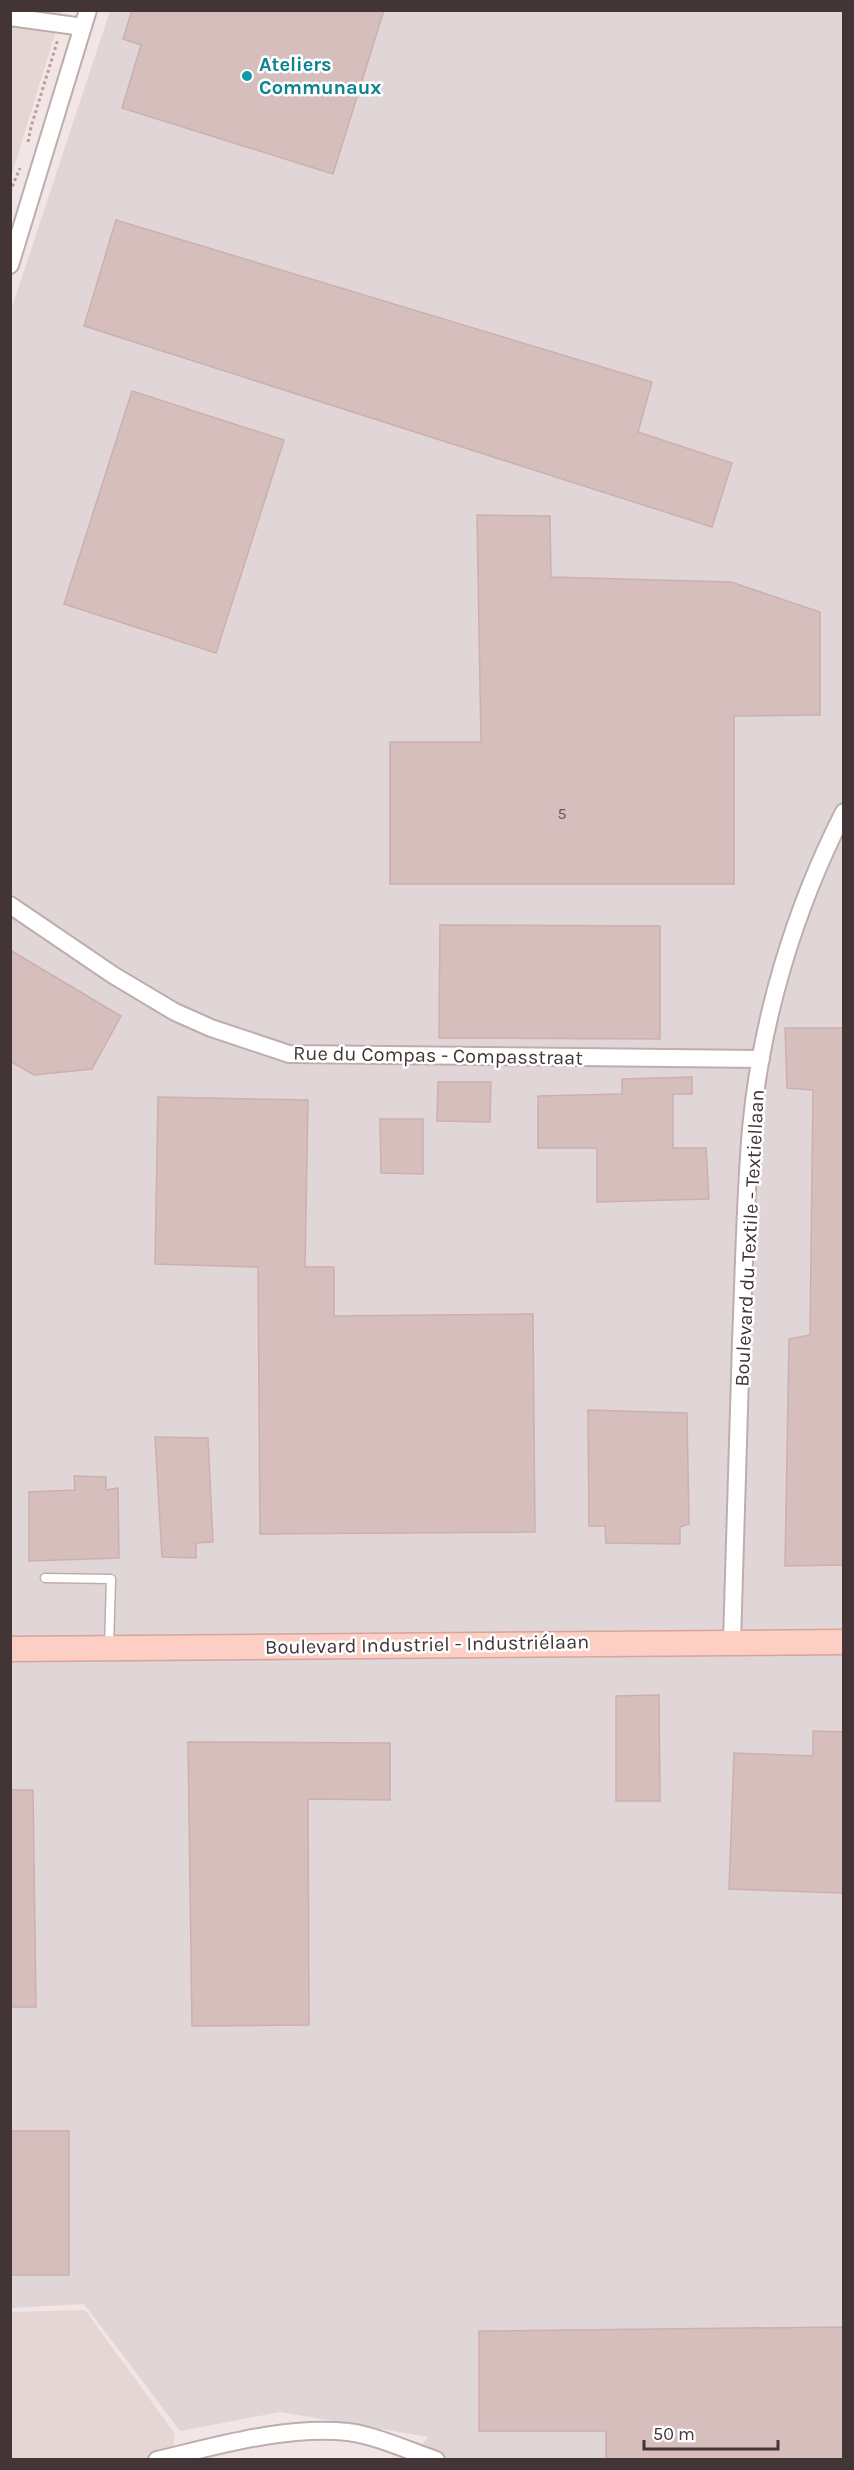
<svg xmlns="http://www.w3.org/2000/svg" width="854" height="2470" viewBox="0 0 854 2470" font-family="Karla,sans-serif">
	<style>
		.residential { fill: #e5d5d3 }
		.industrial { fill: #e1d6d7 }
		.building { fill: #d6bebd; stroke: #cdafae; stroke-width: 1.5 }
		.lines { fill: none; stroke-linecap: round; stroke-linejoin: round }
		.lane-casing { stroke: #bfadab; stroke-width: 11 }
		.street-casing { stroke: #bfadab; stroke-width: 20 }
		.secondary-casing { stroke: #d6a49a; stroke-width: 27 }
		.path { stroke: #be9c99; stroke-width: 3; stroke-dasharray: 3 3; stroke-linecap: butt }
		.lane { stroke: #fff; stroke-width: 8 }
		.street { stroke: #fff; stroke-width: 16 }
		.secondary { stroke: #fccec4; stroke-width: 24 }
		.culture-dot { fill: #0f9aa8; stroke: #fff; stroke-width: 2 }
		.labels { text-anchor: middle; stroke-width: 5; stroke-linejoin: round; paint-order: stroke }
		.number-label { font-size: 16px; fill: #685757 }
		.culture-label { font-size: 20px; font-weight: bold; fill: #0d838f; stroke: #fff; text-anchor: start }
		.street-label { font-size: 20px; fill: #433535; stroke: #fff }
	</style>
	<rect width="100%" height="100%" fill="#f1e6e5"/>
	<path class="residential" d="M11,11h51l-51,166z
		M85,2310l90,124 -4,25h-160l-1,-147z"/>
	<path class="industrial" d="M110,11h733v2448h-433l18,-22 -148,-25 -100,19 -96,-127 -73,4 -1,-1995z"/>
	<path class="building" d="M132,10h252l-51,164 -211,-66 19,-63 -18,-6z
		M116,220l536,162 -14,50 94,31 -20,64 -628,-201z
		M132,391l152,49 -68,213 -152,-49z
		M477,515l73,1 1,61 180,5 89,30v103l-86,1v168h-344v-142h91z
		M440,925l220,1v113l-221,-1z
		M10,950l111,66 -29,53 -58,6 -24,-14z
		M785,1028h58v537l-58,1 4,-227 21,-4 3,-245 -26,-2z
		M692,1077v17h-19v54h33l3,51 -112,3v-54h-59v-52l84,-2v-15z
		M438,1082h53l-1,40 -53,-1z
		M158,1097l150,3 -3,167h29v49l199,-2 2,218 -275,2 -2,-267 -103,-3z
		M380,1119h43v55l-42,-1z
		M588,1410l99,3 2,111 -9,3v17l-74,-1 -1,-17h-16z
		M155,1437l53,1 5,104 -17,1v15l-34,-1z
		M74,1476l32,1v13l12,-2 1,70 -90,3v-69l46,-2z
		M659,1695l1,106h-44v-105z
		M813,1731l30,1v161l-114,-4 5,-136 79,3z
		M188,1742l202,1v57l-82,-1 1,226 -117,1z
		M10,1790h23l3,217h-26z
		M10,2131h59v144h-59z
		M843,2327v133h-237v-29h-127v-100z"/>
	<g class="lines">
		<g class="lane-casing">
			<path id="lane" d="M45,1578l66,1 -2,68"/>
		</g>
		<g class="street-casing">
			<path id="street" d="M10,17l73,10
				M10,265l78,-255
				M10,905l103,70 62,37 36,16 78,26 472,5
				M732,1642c3,-100 6,-200 9,-300 3,-71 4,-143 10,-213 10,-109 43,-219 93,-317
				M157,2460c60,-14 130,-35 191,-28 26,3 62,19 88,28"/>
		</g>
		<g class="secondary-casing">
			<path id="secondary" d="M10,1649l834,-7"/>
		</g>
		<path class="path" d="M28,142l3,-15 27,-88
			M10,192l10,-24"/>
		<use href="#lane" class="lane"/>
		<use href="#street" class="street"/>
		<use href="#secondary" class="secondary"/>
	</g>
	<circle class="culture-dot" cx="247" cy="76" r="6"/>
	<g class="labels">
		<g class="number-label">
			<text x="562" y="819">5</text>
		</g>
		<g class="culture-label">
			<text x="259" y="71">Ateliers<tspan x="259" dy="23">Communaux</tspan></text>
		</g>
		<g class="street-label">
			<text transform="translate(438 1055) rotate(1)" y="7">Rue du Compas - Compasstraat</text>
			<text transform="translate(749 1238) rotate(-87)" y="7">Boulevard du Textile - Textiellaan</text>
			<text transform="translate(427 1644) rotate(-1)" y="7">Boulevard Industriel - Industriélaan</text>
		</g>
	</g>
	<rect width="854" height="2470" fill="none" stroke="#433535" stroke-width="24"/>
	<path d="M644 2440v9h134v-9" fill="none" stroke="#433535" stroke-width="3"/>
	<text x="653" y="2440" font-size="18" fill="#433535" stroke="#ffffff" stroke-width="4.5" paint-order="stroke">50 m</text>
</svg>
